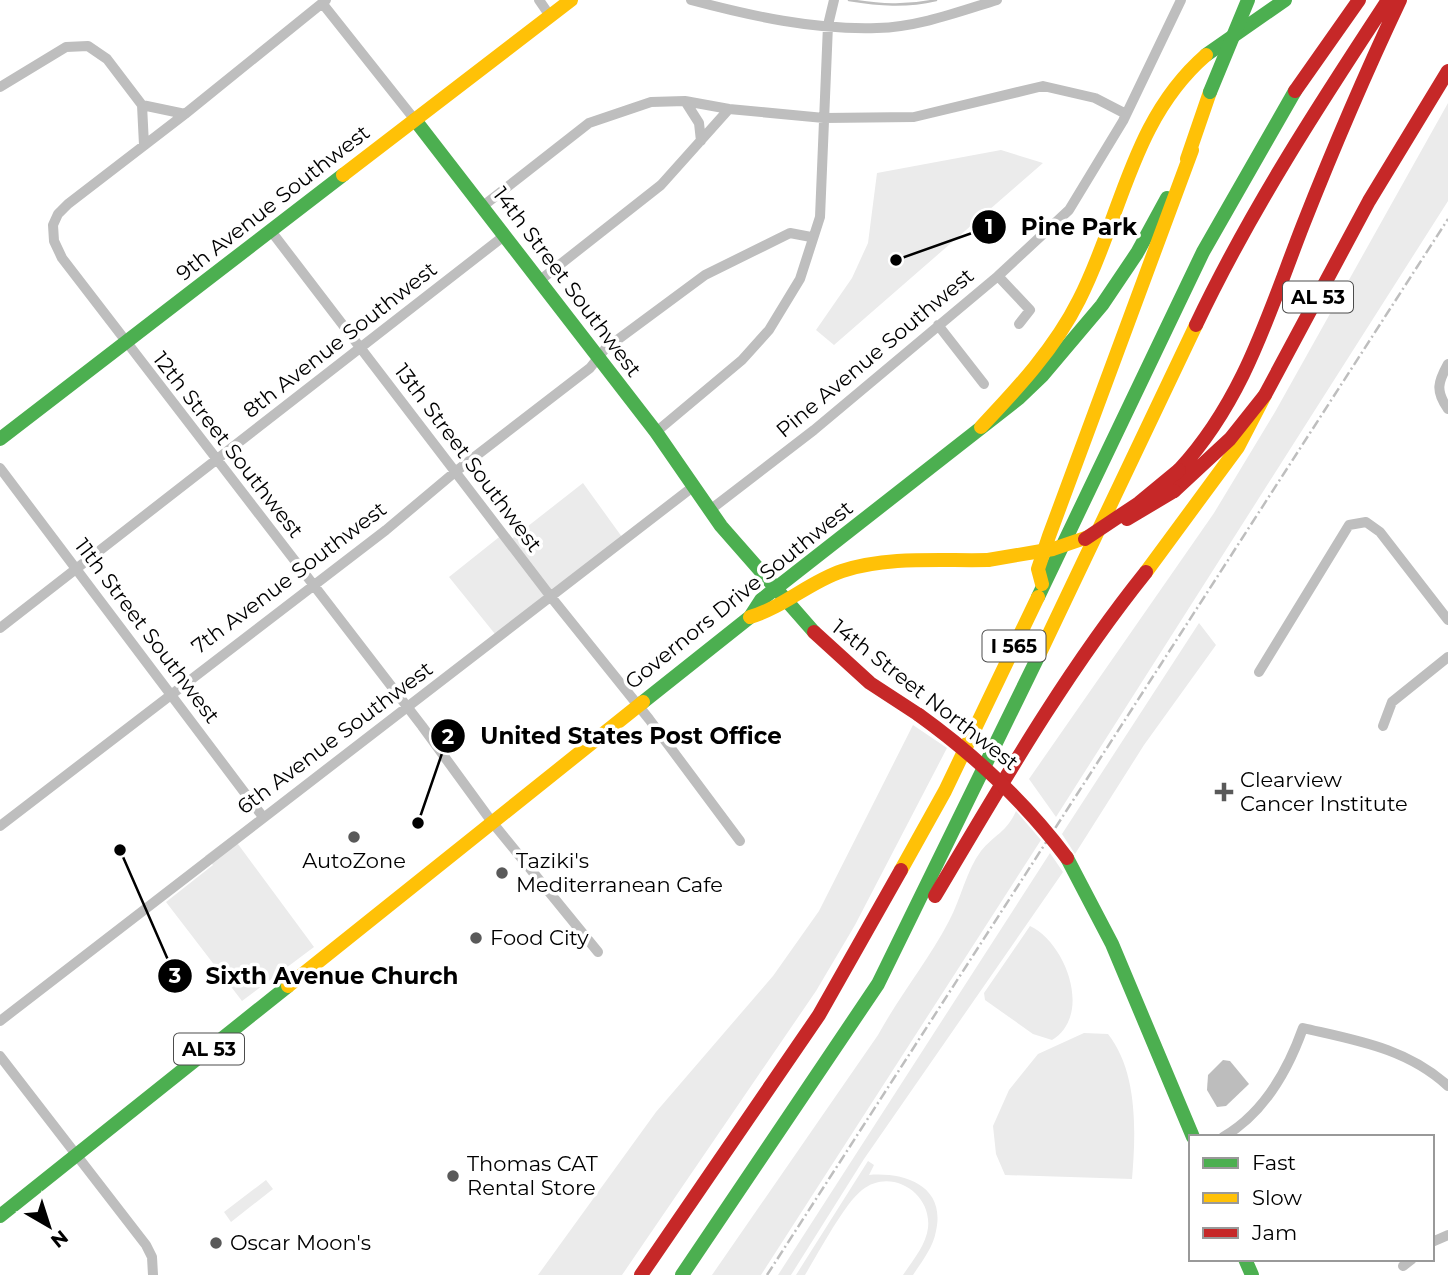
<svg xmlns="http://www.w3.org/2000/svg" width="1448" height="1275" viewBox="0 0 1448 1275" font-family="Montserrat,sans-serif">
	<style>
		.green { fill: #ebebeb }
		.water { fill: #bdbdbd }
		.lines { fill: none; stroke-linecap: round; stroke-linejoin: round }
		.stream { stroke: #bdbdbd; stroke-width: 2.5 }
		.street { stroke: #bebebe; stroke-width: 10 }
		.fast { stroke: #4caf50; stroke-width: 14 }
		.slow { stroke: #ffc107; stroke-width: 14 }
		.jam { stroke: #c62828; stroke-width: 14 }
		.rail { stroke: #bebebe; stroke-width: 2.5; stroke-dasharray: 10 3.5 2 3.5; stroke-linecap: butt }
		.fast-bridge { stroke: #4caf50; stroke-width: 14 }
		.slow-bridge { stroke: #ffc107; stroke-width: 14 }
		.jam-bridge { stroke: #c62828; stroke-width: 14 }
		.poi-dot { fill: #595959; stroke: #fff; stroke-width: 2.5 }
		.labels { text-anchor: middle; stroke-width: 7; stroke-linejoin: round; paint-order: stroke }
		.shield { fill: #fff; stroke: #4c4c4c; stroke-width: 2 }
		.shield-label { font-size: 19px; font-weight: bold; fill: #000 }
		.street-label { font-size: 21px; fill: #000; stroke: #fff }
		.poi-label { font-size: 21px; fill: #000; stroke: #fff; text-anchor: start }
		.leader { fill: none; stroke: #000; stroke-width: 2.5 }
		.callout-dot { fill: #000; stroke: #fff; stroke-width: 2.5 }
		.mark-label { font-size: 21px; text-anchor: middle; font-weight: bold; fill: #fff }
		.callout-label { font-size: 23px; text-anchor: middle; font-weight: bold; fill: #000; stroke: #fff; stroke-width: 7; stroke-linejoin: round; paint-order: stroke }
	</style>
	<rect width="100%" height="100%" fill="#fff"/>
	<path class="green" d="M1448,103v98l-392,616 -27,-38 185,-266 61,-101z
		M1001,150l42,13 -209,182 -18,-15 36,-52 16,-35 9,-70z
		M583,483l39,54 -127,97 -46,-57 54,-43 6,7z
		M1199,623l17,22 -72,100 -69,109 -13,-20z
		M913,725l34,23 -92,177 -39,66 -194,284h-84l118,-163 117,-136 46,-65z
		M1016,811l25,29 -280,435h-49l166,-240c22,-40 50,-74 71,-114 12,-22 17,-50 32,-70 13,-16 26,-19 35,-40z
		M232,836l82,111 -72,54 -76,-99 47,-37 -8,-9z
		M1050,853l13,19 -199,287 -73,116h-13z
		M1030,926c36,17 63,89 22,114l-19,-6 -48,-34 -1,-7z
		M1084,1033l24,1c30,38 28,98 24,145l-127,-4 -9,-21 -3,-28 16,-36 29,-36z
		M868,1161l6,4 -5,10c36,-3 77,11 67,56 -3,17 -14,30 -23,44h-10c10,-15 23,-30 25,-47 4,-36 -38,-61 -66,-38 -18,14 -44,64 -57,85h-9z
		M266,1180l7,9 -42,33 -7,-10z"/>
	<path class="water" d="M1223,1060l7,1 19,23 -23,22 -9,1 -10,-17 1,-15z"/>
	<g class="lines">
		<path class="stream" d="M849,0c30,5 57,7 87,0"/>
		<path class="street" d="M326,0l-141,114 -117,90 -10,10 -5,11 1,16 8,17 360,468 70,96 106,130
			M539,0l11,16
			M691,0c60,16 123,30 186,28 41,-1 81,-16 120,-28
			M322,3l93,117
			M0,87l66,-40 22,-1 19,13 35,46 2,40
			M685,101l14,22 2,18
			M142,105l43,9
			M483,206l106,-83 62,-21 34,-1 44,8 95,9 90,-1 129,-31 52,12 31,16
			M271,231l280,366 98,122 91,122
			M998,276l32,34 -11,14
			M539,281l122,-96 68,-76
			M938,325l46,59
			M1448,364c-10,18 -13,27 0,45
			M656,432l86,-72 27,-30 31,-51 20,-62 8,-192 6,-25
			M0,468l263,349
			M710,510l104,-80 184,-154 71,-66 54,-89 58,-121
			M0,628l504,-392
			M1259,672l90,-147 17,-3 14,10 68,88
			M1383,726l9,-24 56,-45
			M0,826l386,-296 69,-58 135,-104 15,-19 100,-74 85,-42 21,4
			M0,1021l694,-535
			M0,1056l146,189 6,12 1,18
			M1223,1137c40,-23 65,-67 80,-109 52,12 104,20 145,58
			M1432,1242l16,-7
			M1403,1266l9,-7"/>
		<path class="fast" d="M1206,55l79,-55
			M415,120l241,312 65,94 93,106
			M0,439l343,-264
			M1038,597l165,-345 92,-161
			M643,702l107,-85 11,-17 258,-202 23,-22 60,-71 35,-52 30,-55
			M1067,858l45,86 81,193
			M0,1216l288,-230
			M1245,1259l7,16
			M682,1275l196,-291 161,-329"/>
		<path class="slow" d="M1187,159l23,-67
			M343,175l228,-175
			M981,427c37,-39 74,-79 98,-127 43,-84 52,-180 127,-245
			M1146,572l92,-125 27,-52
			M1042,584l-4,-15 11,-33 143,-386
			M750,617c34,-10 59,-35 92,-46 46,-15 98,-10 146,-11
			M1039,655l157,-330
			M901,870l44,-79 93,-194
			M288,986l355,-284"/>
		<path class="jam" d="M1295,91l64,-91
			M1196,325c54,-114 123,-220 192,-325
			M1179,470c65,-70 90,-158 124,-245 30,-76 62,-151 97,-225
			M1174,491l56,-52 35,-44 104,-194 79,-130
			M814,632l56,51 49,32
			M935,896c66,-111 130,-223 211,-324
			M641,1275l178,-260 82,-145"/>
		<path class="rail" d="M767,1275l681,-1056"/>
		<path class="fast-bridge" d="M1210,92l38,-92"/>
		<path class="slow-bridge" d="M988,560l65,-11 41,-14"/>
		<path class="jam-bridge" d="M1127,519l47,-28
			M1085,539l54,-36 40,-33
			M919,715c57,41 106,87 148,143"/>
	</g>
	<g class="poi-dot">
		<path d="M1220.5 781.5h7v7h7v7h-7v7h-7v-7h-7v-7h7z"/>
		<circle cx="354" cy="837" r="7"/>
		<circle cx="502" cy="873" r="7"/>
		<circle cx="476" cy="938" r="7"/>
		<circle cx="453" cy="1176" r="7"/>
		<circle cx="216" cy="1243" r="7"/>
	</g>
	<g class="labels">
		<g class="shield">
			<rect x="1283" y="281.5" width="70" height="31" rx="5"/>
			<rect x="982.5" y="630.5" width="63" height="31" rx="5"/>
			<rect x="174" y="1033.5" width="70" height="31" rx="5"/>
		</g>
		<g class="shield-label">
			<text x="1318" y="304">AL 53</text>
			<text x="1014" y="653">I 565</text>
			<text x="209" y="1056">AL 53</text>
		</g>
		<g class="street-label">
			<text transform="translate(273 203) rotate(-38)" y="7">9th Avenue Southwest</text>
			<text transform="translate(567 282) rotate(53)" y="7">14th Street Southwest</text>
			<text transform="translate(340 340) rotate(-38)" y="7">8th Avenue Southwest</text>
			<text transform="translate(875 353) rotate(-40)" y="7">Pine Avenue Southwest</text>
			<text transform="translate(228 445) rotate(52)" y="7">12th Street Southwest</text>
			<text transform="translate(468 458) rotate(53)" y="7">13th Street Southwest</text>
			<text transform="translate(289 578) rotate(-37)" y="7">7th Avenue Southwest</text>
			<text transform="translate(739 595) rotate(-39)" y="7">Governors Drive Southwest</text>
			<text transform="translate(147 631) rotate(53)" y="7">11th Street Southwest</text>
			<text transform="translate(925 695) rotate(38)" y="7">14th Street Northwest</text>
			<text transform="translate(335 738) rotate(-37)" y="7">6th Avenue Southwest</text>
		</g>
		<g class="poi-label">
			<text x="1240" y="787">Clearview<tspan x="1240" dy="24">Cancer Institute</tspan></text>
			<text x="354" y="868" text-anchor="middle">AutoZone</text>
			<text x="516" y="868">Taziki's<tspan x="516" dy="24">Mediterranean Cafe</tspan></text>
			<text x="490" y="945">Food City</text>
			<text x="467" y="1171">Thomas CAT<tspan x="467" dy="24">Rental Store</tspan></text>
			<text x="230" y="1250">Oscar Moon's</text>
		</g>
	</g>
	<path class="leader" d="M896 260L989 227M418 823L448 736M120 850L175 976"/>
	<g class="callout-dot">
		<circle cx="896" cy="260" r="7"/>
		<circle cx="418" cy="823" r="7"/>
		<circle cx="120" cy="850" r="7"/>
		<circle cx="989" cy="227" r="18"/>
		<circle cx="448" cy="736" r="18"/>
		<circle cx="175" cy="976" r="18"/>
	</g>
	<g class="mark-label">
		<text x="989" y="234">1</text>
		<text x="448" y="744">2</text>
		<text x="175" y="983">3</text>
	</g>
	<g class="callout-label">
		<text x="1079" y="235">Pine Park</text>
		<text x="631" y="744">United States Post Office</text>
		<text x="332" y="984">Sixth Avenue Church</text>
	</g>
	<rect x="1189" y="1135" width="245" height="126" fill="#ffffff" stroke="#999999" stroke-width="2"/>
	<rect x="1203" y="1158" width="35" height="10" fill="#4caf50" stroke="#999999" stroke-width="2"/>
	<text x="1252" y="1170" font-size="21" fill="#000000">Fast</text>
	<rect x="1203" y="1193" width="35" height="10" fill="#ffc107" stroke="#999999" stroke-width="2"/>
	<text x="1252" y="1205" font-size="21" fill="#000000">Slow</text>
	<rect x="1203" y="1228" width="35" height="10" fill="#c62828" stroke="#999999" stroke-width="2"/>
	<text x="1252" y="1240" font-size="21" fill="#000000">Jam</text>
	<g transform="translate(49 1226) rotate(141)" stroke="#ffffff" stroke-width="5" paint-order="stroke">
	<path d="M0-5L12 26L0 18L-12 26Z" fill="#000000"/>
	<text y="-10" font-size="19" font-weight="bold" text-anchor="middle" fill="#000000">N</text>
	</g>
</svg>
